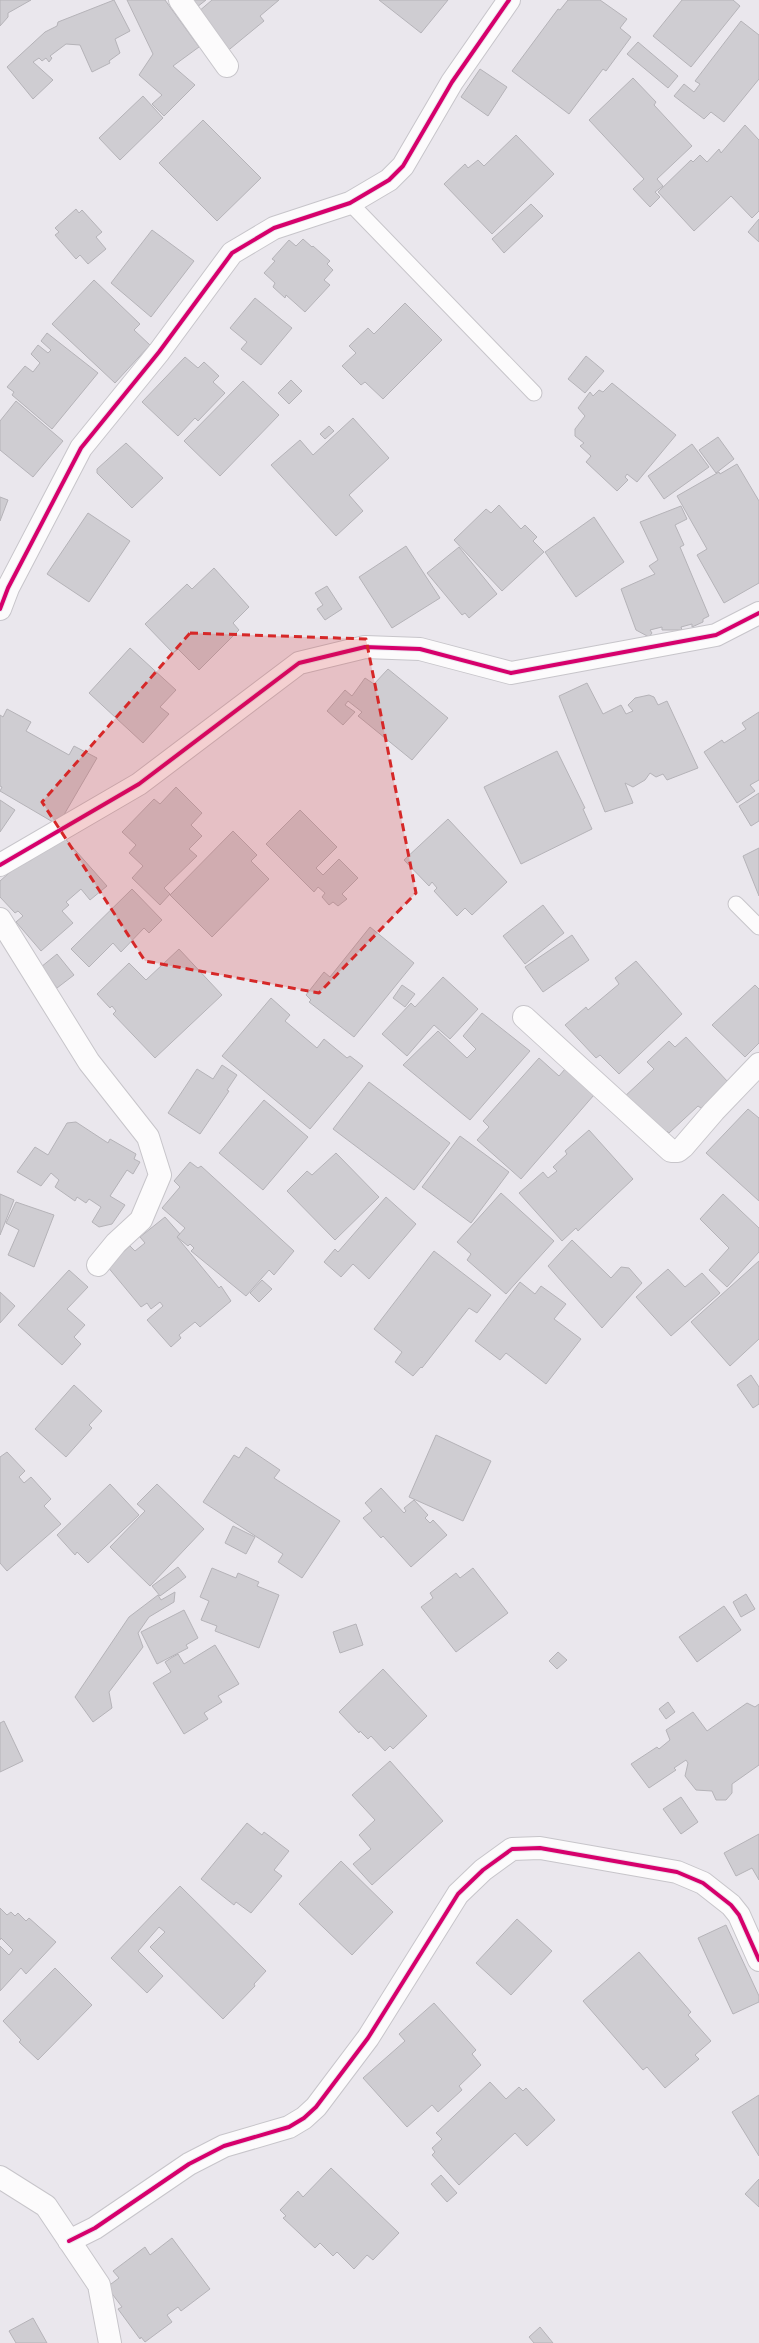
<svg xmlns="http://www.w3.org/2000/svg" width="759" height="2343" viewBox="0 0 759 2343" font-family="Helvetica,sans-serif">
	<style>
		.building { fill: #cfcdd2; stroke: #b5b3b8 }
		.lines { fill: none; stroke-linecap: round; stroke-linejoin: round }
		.service-casing { stroke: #c7c5ca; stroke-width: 17 }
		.minor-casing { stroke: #c7c5ca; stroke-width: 24 }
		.service { stroke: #fcfbfc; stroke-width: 15 }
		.minor { stroke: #fcfbfc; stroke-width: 22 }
		.cycleway-casing { stroke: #ebe5ef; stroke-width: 6 }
		.cycleway { stroke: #d6006c; stroke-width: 4 }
		.marked { fill: #d62828; fill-opacity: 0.2; stroke: #d62828; stroke-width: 3; stroke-dasharray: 8 5; stroke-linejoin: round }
	</style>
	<rect width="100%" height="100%" fill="#eae7ed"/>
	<path class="building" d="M0,0h31l-23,13v4l-8,9z
		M114,0l16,31 -15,8 5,14 -11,8 1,2 -18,9 -12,-27 -14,-1 -16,12 2,2 -3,4 -3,-4 -4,3 -3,-3 -6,4 20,18 -20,19 -26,-32 38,-35 12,-6 1,-4z
		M127,0h38l34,47 -26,19 22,19 -31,31 -12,-12 10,-9 -23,-20 14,-21z
		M191,0h15l-9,7z
		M212,0h67l-19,16 4,5 -39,32 -27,-41z
		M379,0h69l-27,33z
		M568,0h32l27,19 -7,9 11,9 -25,34 -3,-2 -34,45 -57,-43 46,-62 2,1z
		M682,0h51l7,6 -49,61 -38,-31z
		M741,21l18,14v44l-35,43 -13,-10 -7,7 -30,-23 10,-12 10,8 6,-8 -5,-3z
		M638,42l40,34 -10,12 -41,-34z
		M480,69l27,18 -19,29 -27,-19z
		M633,78l23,24 -2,3 38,41 -35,33 6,7 -8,6 5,5 -10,10 -17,-18 11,-10 -55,-59z
		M143,96l20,22 -43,42 -21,-22z
		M203,120l58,58 -44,43 -58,-58z
		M745,125l14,15v71l-7,7 -21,-22 -37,35 -36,-39 33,-32 2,2 7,-7 7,7 12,-13 2,4z
		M516,135l38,39 -62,60 -48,-50 21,-20 3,4 10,-8 6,6z
		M531,204l12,12 -39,37 -12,-14z
		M76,209l3,4 3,-3 20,22 -6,5 10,12 -18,15 -8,-9 -4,4 -21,-24 4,-3 -4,-4z
		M759,219v23l-11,-10z
		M152,230l42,31 -43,56 -40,-34z
		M303,239l9,8 1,-1 17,15 -3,3 6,6 -9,10 6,5 -25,27 -19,-17 -1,3 -12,-11 2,-4 -11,-10 11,-12 -3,-2 17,-19 7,6z
		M94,280l46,44 -6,6 16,15 -35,38 -63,-59z
		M255,298l37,30 -31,37 -20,-16 6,-7 -17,-14z
		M405,303l37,37 -59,59 -18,-17 -4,3 -19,-19 14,-13 -7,-7 19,-18 6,6z
		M47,333l51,40 -46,56 -40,-34 2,-3 -7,-5 18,-21 8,6 7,-9 -9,-9 7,-9 10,8 3,-3 -10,-9z
		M586,356l18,15 -19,22 -17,-14z
		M185,357l13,11 6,-6 15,14 -6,6 12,11 -27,28 -3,-3 -17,18 -36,-34z
		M291,380l11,11 -13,13 -11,-11z
		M243,381l36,34 -59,61 -36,-35z
		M612,383l64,52 -39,47 -10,-8 -2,3 3,3 -11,11 -31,-29 5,-6 -11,-10 4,-3 -9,-7v-7l10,-13 -7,-8 12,-16 3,4 6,-6 4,2z
		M16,401l47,40 -30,36 -33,-27v-29z
		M353,418l36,40 -40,37 14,16 -27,25 -65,-71 29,-25 13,15z
		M329,426l5,5 -9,8 -5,-5z
		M718,437l16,22 -18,14 -17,-23z
		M126,443l37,35 -31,30 -35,-35v-4z
		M692,444l17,23 -45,32 -16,-23z
		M737,464l22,37v82l-35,20 -27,-48 10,-6 -30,-53 42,-24 1,2z
		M0,497l8,3 -8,21z
		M499,505l22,24 4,-4 12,12 -4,4 11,11 -42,39 -48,-51 32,-31 5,4z
		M681,506l6,13 -12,6 9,20 -4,2 29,69 -6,3v3l-11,5v-3l-11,3 1,3h-20v-3l-12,3 2,3 -3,4 -13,-7 -15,-41 34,-15 -6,-8 9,-6 -18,-38z
		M88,513l42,28 -41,61 -42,-28z
		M594,517l30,45 -48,35 -31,-45z
		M406,546l34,52 -48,30 -33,-51z
		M459,547l38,47 -28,24 -4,-5 -3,2 -35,-42z
		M214,568l35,39 -16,16 6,7 -40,40 -21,-21 -5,4 -28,-29 42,-40 5,5z
		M327,586l15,23 -17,11 -8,-11 6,-4 -8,-12z
		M130,648l46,42 -16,17 9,7 -26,29 -54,-50z
		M388,669l60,49 -36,42 -54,-44 4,-4 -14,-11 -3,4 10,7 -12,13 -16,-14 18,-21 7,6 13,-18 9,6z
		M587,683l16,31 18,-9 5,9 7,-3 -5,-6 7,-7 14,-3 5,2 4,8 9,-4 31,67 -31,12 -4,-6 -7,3 -6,-4 -5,7 -12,7 -8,-4 8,20 -28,9 -46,-116z
		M7,709l24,13 -5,9 43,24 5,-9 23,12 -39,67 -58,-34 2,-4 -2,-1v-71l3,2z
		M759,712v68l-9,5 5,6 -18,12 -33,-51 18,-12 2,3 22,-14 -4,-6z
		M557,751l28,57 -2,1 9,20 -71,35 -37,-77z
		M176,787l26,26 -11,12 11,11 -13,13 8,7 -33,32 6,6 -10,11 -28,-27 11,-12 -14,-13 7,-8 -14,-13 32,-33 6,5z
		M759,793v28l-8,5 -12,-20z
		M0,800l15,10 -15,22z
		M300,810l37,37 -21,21 7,7 16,-16 19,19 -16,16 5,5 -9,7 -5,-4 -4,3 -7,-8 3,-4 -7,-6 -4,5 -48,-48z
		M448,819l59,63 -35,33 -7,-7 -8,8 -23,-25 3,-3 -5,-6 -3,4 -25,-26z
		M233,831l24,24 -6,6 18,18 -57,58 -42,-42z
		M61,834l46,52 -17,14 -9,-11 -15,13 3,3 -7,6 11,12 -32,28 -25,-29 7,-6 -5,-5 -3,2 -15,-16v-16l26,-23 4,3z
		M759,848v48l-16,-40z
		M132,889l30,31 -13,13 -5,-5 -23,24 -8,-9 -24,24 -18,-18z
		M543,905l21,28 -39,31 -22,-28z
		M370,927l44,36 -60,74 -45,-35 2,-2 -5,-5 18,-23 6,5z
		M572,935l17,25 -46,32 -18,-25z
		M179,949l43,46 -67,63 -42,-44 3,-3 -4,-5 -2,2 -13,-14 32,-31 17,17z
		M57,954l17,21 -17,13 -16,-21z
		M636,961l46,53 -63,60 -19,-19 -4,3 -31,-33 21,-18 2,3 31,-26 -4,-6z
		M443,977l35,32 -28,30 -16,-14 -27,31 -25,-22 29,-31 4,4z
		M402,985l13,9 -10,13 -12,-9z
		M755,985l4,4v54l-14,14 -33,-32z
		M271,998l19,17 -5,6 32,27 7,-9 23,19 3,-2 13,10 -53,63 -88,-73z
		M482,1013l48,38 -60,69 -67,-55 35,-34 29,27 9,-9 -13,-13z
		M686,1037l42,45 -27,26 -3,-2 -29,27 -2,-2 -7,7 -37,-40 31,-29 -7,-7 22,-21 6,6z
		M539,1058l20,18 6,-7 29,26 -73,84 -44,-39 12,-13 -6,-6z
		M222,1065l15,10 -10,15 2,1 -29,43 -32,-21 29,-44 16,10z
		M369,1082l81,61 -36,47 -81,-61z
		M264,1100l44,37 -45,53 -44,-37z
		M748,1109l11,9v83l-53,-48z
		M76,1122l32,21 2,-4 26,15 -2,5 6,3 -7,12 -6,-4 -17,26 15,9 -13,19 -13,3 -7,-5 9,-15 -12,-8 -3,4 -9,-6 -2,4 -20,-14 4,-7 -8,-7 -10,13 -24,-14 18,-25 13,8 19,-32z
		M589,1130l44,49 -55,52 -2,-3 -14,13 -43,-48 24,-21 5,6 9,-7 -4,-4 14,-13 -2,-3z
		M460,1136l49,36 -38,51 -49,-36z
		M336,1153l43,44 -44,43 -48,-49 20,-20 5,4z
		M190,1162l8,6 3,-2 93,85 -20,24 -5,-5 -23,26 -55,-45 3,-3 -4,-4 -2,2 -11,-9 8,-9 -23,-20 18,-21 -6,-6z
		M501,1193l53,48 -48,53 -39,-34 4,-6 -14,-12z
		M0,1194l14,6 -14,35z
		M723,1194l36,34v24l-32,35 -18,-17 20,-22 -29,-29z
		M386,1197l30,27 -47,55 -16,-15 -12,13 -17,-15 11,-13 3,3z
		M16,1202l38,13 -20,52 -26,-12 11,-25 -13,-7z
		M165,1217l15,17 -3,3 42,51 2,-2 10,15 -31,26 -5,-5 -16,13 2,3 -10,9 -24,-27 16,-14 -3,-4 -9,7 -4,-6 -6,4 -34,-41 23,-20 5,5 10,-8 -5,-6z
		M572,1240l39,38 10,-11 8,1 13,15 -40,45 -54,-62z
		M434,1251l57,44 -14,18 -8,-5 -47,60 -1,-1 -8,9 -18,-14 7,-10 -28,-23z
		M759,1261v78l-29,27 -39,-44z
		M668,1269l17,18 17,-14 18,20 -49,43 -35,-39z
		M69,1270l19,17 -21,22 18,16 -11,12 7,7 -19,21 -44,-40z
		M262,1280l10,9 -13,13 -9,-9z
		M520,1282l15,12 6,-8 25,18 -12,15 27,20 -35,45 -40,-31 -6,7 -25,-19z
		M0,1292l15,14 -15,17z
		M751,1375l8,12v17l-6,4 -16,-23z
		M74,1385l28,26 -13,14 3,3 -26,29 -31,-28z
		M436,1435l55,26 -28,60 -54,-24z
		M246,1447l34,23 -6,8 66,43 -38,57 -24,-16 5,-8 -80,-52 31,-47 5,3z
		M7,1452l18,19 -6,6 5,6 7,-6 20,22 -7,7 17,18 -54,47 -7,-8v-106z
		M110,1484l29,31 -51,48 -11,-11 -2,3 -18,-20z
		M157,1484l47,45 -54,57 -40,-39 35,-36 -8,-7z
		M381,1488l23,25 2,-2 -2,-3 10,-8 14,15 -3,3 5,5 3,-3 14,15 -36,32 -28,-31 -2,2 -18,-20 9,-7 -7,-8z
		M233,1526l22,11 -9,17 -21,-11z
		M178,1567l8,10 -26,19 -8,-10z
		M212,1568l24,10 2,-5 21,9 -2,4 22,9 -20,53 -44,-17 2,-5 -16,-6 8,-19 -9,-4z
		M473,1568l35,45 -52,39 -35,-45 12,-9 -3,-5 26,-20 4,5z
		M175,1592l-1,10 -25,15 -11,16 5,14 -34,45 3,16 -19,14 -18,-25 54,-80 29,-22 3,5z
		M746,1594l9,15 -14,8 -8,-15z
		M724,1606l17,24 -44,32 -18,-25z
		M184,1610l14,28 -12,7 2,3 -31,16 -16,-32z
		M356,1624l7,21 -23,8 -7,-21z
		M215,1645l24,39 -21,12 4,6 -18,11 4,6 -24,15 -31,-51 18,-11 -6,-10 6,-4 7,-4 6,10z
		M558,1652l9,8 -10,9 -8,-8z
		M383,1669l44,47 -34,33 -3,-3 -5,5 -14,-15 -3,3 -8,-8 -1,2 -20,-21z
		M668,1702l7,10 -9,7 -7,-10z
		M747,1703l8,4 4,-3v61l-27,19v9l-6,7h-10l-4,-9 -16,-1 -11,-14 3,-13 -2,-3 -12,8 2,2 -27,18 -18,-24 26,-17 2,2 11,-9 -4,-10 27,-18 14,19z
		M4,1721l19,40 -23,11v-49z
		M390,1761l53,60 -71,64 -19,-21 18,-15 -12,-14 16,-15 -23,-25z
		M681,1797l17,25 -17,12 -18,-25z
		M247,1823l15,12 2,-3 25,19 -15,19 8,6 -31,37 -15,-11 -2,3 -33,-26z
		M759,1834v46l-7,-12 -16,8 -12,-23z
		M341,1861l52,51 -41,43 -53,-51z
		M180,1886l86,85 -12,13 1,2 -32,33 -73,-72 15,-15 -6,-5 -21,24 25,25 -16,17 -36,-35z
		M0,1908l7,7 4,-3 4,4 3,-3 8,8 3,-3 27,24 -30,32 -5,-6 -21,23v-45l9,9 4,-5 -12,-12 -1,2z
		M517,1919l35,32 -41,44 -35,-32z
		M726,1925l33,71v6l-26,12 -35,-76z
		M639,1952l52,60 -3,3 23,26 -16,14 4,4 -34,29 -18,-21 -4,3 -60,-69z
		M55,1968l37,37 -54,55 -19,-18 2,-2 -18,-19z
		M434,2003l42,47 -4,4 9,11 -22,21 3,4 -24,22 -6,-7 -25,22 -44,-49 42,-37 -6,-7z
		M490,2082l16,17 13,-12 4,4 3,-3 29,32 -28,26 -12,-13 -56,52 -27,-30 3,-3 -3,-4 10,-9 -6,-6z
		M759,2095v61l-27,-44z
		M331,2168l68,65 -26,27 -6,-5 -13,14 -17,-17 -4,4 -13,-13 -5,5 -32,-30 3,-2 -6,-6 18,-19 5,6z
		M441,2175l16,18 -10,9 -16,-18z
		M759,2179v28l-14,-13z
		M172,2238l38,51 -29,22 -3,-4 -11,8 5,7 -27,20 -4,-5 -1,2 -22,-30 4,-2 -15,-20 12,-9 -6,-7 32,-24 5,8z
		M33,2318l14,25h-31l-7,-12z
		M540,2327l13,16h-19l-5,-6z"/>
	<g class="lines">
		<g class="service-casing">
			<path id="service" d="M350,203l184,190
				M736,904l23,23"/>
		</g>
		<g class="minor-casing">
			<path id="minor" d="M180,0l47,66
				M0,609l8,-21 73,-140 78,-96 73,-99 42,-25 76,-25 39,-23 14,-14 49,-84 57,-82
				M0,865l139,-81 160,-121 66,-16 55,2 91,24 205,-38 43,-22
				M0,919l89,143 59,75 12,38 -19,45 -25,23 -18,22
				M524,1017l147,134h7l5,-4 31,-36 45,-47
				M0,2177l46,29 53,79 11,58
				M69,2241l26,-13 94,-64 35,-18 65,-19 15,-9 12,-11 52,-69 90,-144 25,-24 29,-21 28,-1 137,24 26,11 28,22 8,10 20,45"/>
		</g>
		<use href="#service" class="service"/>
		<use href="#minor" class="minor"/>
		<g class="cycleway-casing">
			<path id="cycleway" d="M0,609l8,-21 73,-140 78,-96 73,-99 42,-25 76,-25 39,-23 14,-14 49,-84 57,-82
				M0,865l139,-81 160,-121 66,-16 55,2 91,24 205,-38 43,-22
				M69,2241l26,-13 94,-64 35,-18 65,-19 15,-9 12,-11 52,-69 90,-144 25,-24 29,-21 28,-1 137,24 26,11 28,22 8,10 20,45"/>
		</g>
		<use href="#cycleway" class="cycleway"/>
	</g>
	<path class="marked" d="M190,633l176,6 50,254 -97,100 -174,-32 -103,-159z"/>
</svg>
